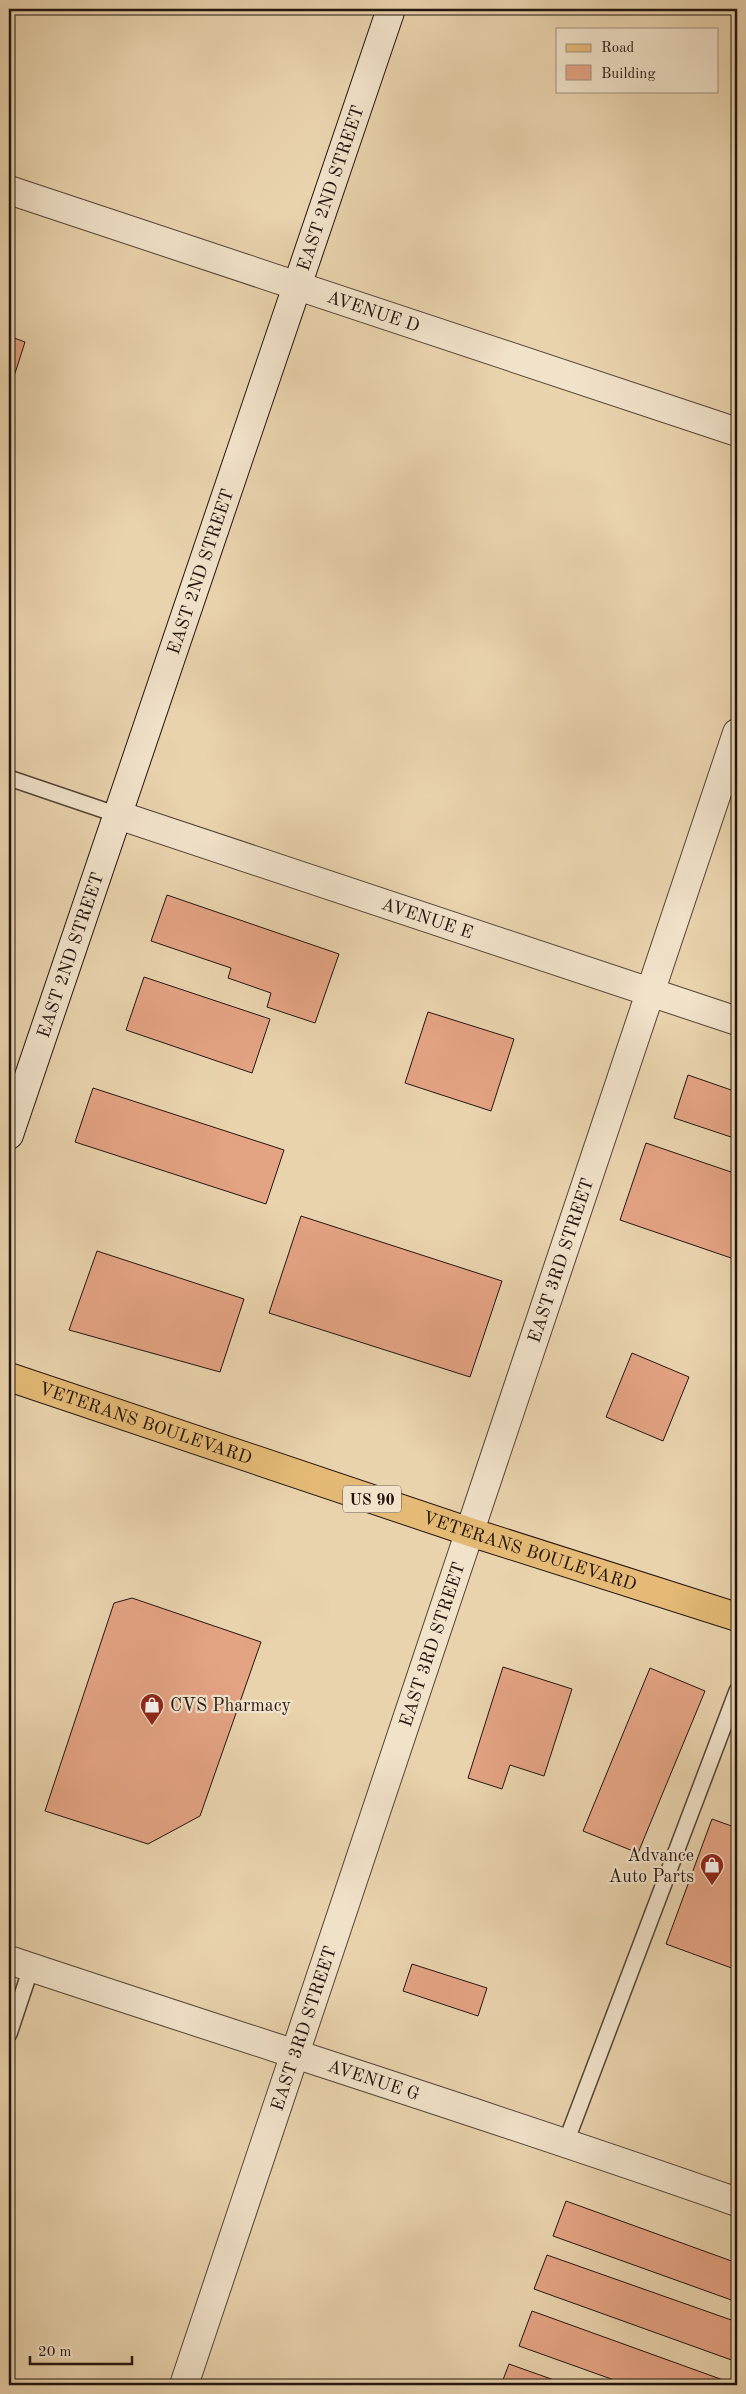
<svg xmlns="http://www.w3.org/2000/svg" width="746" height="2394" viewBox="0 0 746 2394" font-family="'Old Standard TT',serif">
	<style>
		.building { fill: #e4a383; stroke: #23140e }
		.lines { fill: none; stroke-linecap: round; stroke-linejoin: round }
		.lane-casing { stroke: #544436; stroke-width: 18 }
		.street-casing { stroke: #544436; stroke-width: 30 }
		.secondary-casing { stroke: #23140e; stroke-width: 30 }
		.primary-casing { stroke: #23140e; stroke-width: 30 }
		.lane { stroke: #f1e2ca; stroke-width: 15 }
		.street { stroke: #f1e2ca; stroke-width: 28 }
		.secondary { stroke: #f1e2ca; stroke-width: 28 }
		.primary { stroke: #e4ba76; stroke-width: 28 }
		.labels { text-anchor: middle; stroke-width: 4.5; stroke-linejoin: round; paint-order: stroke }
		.shield { fill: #f1e2ca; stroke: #615246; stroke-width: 1 }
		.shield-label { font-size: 16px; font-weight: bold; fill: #23140e }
		.street-label { font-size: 18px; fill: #23140e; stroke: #f1e2ca }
		.poi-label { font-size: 18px; fill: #23140e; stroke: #f1e2ca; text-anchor: start }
	</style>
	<rect width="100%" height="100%" fill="#e9d3ad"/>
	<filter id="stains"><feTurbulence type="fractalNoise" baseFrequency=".004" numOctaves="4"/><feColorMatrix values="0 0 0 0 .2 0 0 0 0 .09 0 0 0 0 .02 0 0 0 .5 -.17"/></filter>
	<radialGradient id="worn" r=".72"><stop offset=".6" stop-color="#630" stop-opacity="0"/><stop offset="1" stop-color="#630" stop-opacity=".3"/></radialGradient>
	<path class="building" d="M9,336l16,6 -16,50z
		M167,895l172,59 -24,69 -48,-16 4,-14 -43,-15 3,-10 -80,-27z
		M144,977l126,42 -18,54 -126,-43z
		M428,1012l86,27 -23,72 -86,-28z
		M688,1075l49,17v47l-63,-21z
		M93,1088l191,62 -18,54 -191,-62z
		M646,1143l91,31v86l-117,-40z
		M301,1216l201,65 -32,96 -201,-64z
		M97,1251l147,48 -24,73 -151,-42z
		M632,1353l57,24 -26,64 -57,-24z
		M132,1598l129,44 -61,174 -52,28 -103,-33 69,-208z
		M503,1667l69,22 -28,87 -34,-11 -8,24 -34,-11z
		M650,1668l55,23 -67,162 -55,-22z
		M712,1819l25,9v142l-71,-26z
		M412,1964l75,24 -9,28 -75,-25z
		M566,2201l171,62v39l-184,-66z
		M547,2255l190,67v40l-203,-73z
		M532,2311l205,74h-109l-109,-39z
		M509,2364l59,21h-67z"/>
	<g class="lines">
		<g class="lane-casing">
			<path id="lane" d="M9,778l109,37
				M9,2034l22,-66
				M566,2142l171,-451"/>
		</g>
		<g class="street-casing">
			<g id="street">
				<path id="s1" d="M9,190l728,242"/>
				<path id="s2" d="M118,815l619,206"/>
				<path id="s3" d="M9,1960c242,81 487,157 728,242"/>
				<path id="s4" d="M184,2385l553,-1652"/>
			</g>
		</g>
		<g class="secondary-casing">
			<g id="secondary">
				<path id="s5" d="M9,1135l382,-1126"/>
			</g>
		</g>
		<g class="primary-casing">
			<g id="primary">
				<path id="s6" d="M9,1377l461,155 267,85"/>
			</g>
		</g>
		<use href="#lane" class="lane"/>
		<use href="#street" class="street"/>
		<use href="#secondary" class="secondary"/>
		<use href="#primary" class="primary"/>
	</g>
	<defs>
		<g id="shop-pin" transform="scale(1.25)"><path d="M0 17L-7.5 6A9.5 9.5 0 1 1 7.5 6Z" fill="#8f2418" stroke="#f1e2ca"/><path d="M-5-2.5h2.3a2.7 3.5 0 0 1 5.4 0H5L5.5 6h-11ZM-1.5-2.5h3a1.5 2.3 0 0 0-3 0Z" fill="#fff"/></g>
	</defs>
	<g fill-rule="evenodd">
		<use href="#shop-pin" x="152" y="1705"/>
		<use href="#shop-pin" x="712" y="1865"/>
	</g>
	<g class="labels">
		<rect class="shield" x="343" y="1485.5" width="58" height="27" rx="4"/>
		<g class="shield-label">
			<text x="372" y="1505">US 90</text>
		</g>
		<g class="street-label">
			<text dy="6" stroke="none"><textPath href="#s5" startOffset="1000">EAST 2ND STREET</textPath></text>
			<text dy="6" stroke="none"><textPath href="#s1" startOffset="384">AVENUE D</textPath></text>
			<text dy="6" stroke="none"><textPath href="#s5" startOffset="595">EAST 2ND STREET</textPath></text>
			<text dy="6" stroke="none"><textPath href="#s2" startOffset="326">AVENUE E</textPath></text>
			<text dy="6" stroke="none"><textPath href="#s5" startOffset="190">EAST 2ND STREET</textPath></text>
			<text dy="6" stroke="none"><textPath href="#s4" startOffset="1186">EAST 3RD STREET</textPath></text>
			<text dy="6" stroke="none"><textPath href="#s6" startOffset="144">VETERANS BOULEVARD</textPath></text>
			<text dy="6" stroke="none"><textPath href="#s6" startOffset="549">VETERANS BOULEVARD</textPath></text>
			<text dy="6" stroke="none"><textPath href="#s4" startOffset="781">EAST 3RD STREET</textPath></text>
			<text dy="6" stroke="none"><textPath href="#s4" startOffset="376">EAST 3RD STREET</textPath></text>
			<text dy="6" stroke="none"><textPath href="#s3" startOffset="384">AVENUE G</textPath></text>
		</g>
		<g class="poi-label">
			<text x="170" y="1711">CVS Pharmacy</text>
			<text x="694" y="1861" text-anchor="end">Advance<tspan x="694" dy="21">Auto Parts</tspan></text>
		</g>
	</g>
	<rect width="746" height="2394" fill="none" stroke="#e9d3ad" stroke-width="30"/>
	<rect x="10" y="10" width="726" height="2374" fill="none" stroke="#23140e" stroke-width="2.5"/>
	<rect x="15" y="15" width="716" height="2364" fill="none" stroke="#23140e"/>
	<rect x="556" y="28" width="162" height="65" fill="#f1e2ca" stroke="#9f907f"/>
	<rect x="566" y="44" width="25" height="8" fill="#e4ba76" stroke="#9f907f"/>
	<text x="601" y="52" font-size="15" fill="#23140e">Road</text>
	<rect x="566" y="65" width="25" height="15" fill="#e4a383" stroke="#9f907f"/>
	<text x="601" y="78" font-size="15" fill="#23140e">Building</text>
	<path d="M30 2356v8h102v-8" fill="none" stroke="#23140e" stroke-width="2.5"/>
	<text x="38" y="2356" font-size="15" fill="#23140e" stroke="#f1e2ca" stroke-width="4" paint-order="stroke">20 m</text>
	<rect width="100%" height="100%" filter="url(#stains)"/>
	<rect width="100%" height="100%" fill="url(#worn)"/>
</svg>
